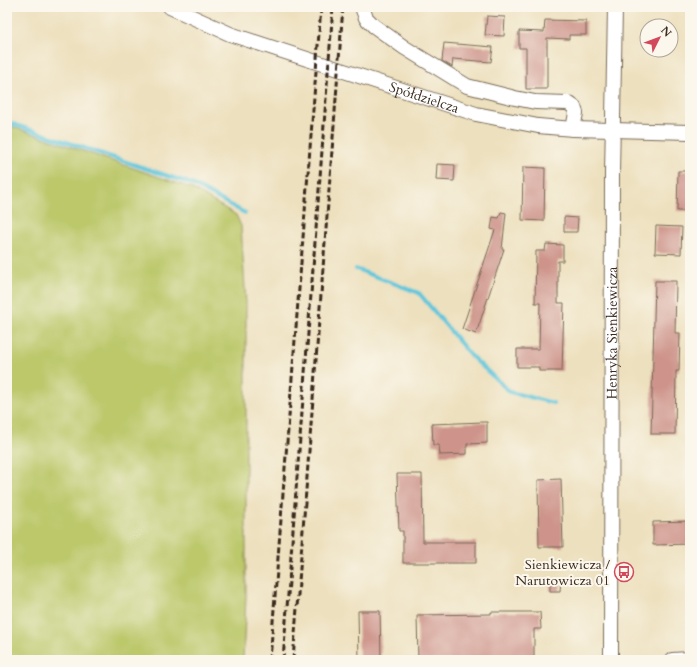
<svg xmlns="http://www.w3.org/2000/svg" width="697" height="667" viewBox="0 0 697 667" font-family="Cardo,serif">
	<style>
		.green { fill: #bcc86a; stroke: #7c7944 }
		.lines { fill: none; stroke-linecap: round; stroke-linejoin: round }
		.stream { stroke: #5ec6db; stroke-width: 4 }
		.building { fill: #ce948b }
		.minor-casing { stroke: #796a56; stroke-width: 16 }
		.minor { stroke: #fff; stroke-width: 14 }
		.rail { stroke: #3b2a1e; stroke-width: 3; stroke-dasharray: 6 3; stroke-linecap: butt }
		.labels { text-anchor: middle; stroke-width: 4; stroke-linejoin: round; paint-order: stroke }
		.street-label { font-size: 14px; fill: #3b2a1e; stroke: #fbf7ec }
		.poi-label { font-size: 14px; fill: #3b2a1e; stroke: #fbf7ec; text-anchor: end }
	</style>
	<rect width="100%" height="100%" fill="#fbf7ec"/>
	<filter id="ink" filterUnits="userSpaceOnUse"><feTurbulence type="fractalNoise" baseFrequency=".025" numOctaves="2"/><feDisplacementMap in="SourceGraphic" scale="8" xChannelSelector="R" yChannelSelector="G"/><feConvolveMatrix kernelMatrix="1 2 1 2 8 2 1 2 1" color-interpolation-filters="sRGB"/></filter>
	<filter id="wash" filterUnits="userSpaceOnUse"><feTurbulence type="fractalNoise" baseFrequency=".012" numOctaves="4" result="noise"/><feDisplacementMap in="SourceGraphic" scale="16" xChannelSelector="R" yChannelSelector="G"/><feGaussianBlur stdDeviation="0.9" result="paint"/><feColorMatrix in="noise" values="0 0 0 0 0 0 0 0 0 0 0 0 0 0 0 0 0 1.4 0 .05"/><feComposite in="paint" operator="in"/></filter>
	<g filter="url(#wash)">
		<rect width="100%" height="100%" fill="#ede0be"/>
		<path class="green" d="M7,125l184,63 45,27 5,11 5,78v292l-3,64h-236z"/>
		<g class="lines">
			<path class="stream" d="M7,122l185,62 53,29
				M356,269l63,24 52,63 39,36 43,11"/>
		</g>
		<g id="blocks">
			<path class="building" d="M487,16l18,1 -1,19 -19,-1z
				M545,20l41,1v14h-17v4l-22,-1v51h-21v-41h-7v-17l25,1z
				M444,43l49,4 -2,15 -38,-3 -1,8 -10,-6z
				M437,164l18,1 -1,16 -18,-1z
				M523,167l22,1 -1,53 -22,-1z
				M678,171h12v40h-13z
				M501,212l5,1 -4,36h2l-28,85 -14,-5 33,-99 -4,-1 2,-12 6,1z
				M564,217l14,1 -1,14h-13z
				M656,226l26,1 -1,27 -26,-1z
				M546,244l17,1v16h-5v42h6l-2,68h-23v-4h-22v-18h22l1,-46h-5l1,-52h9z
				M655,281h21l-1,52h5l-1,38h-3l-1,63h-24z
				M483,422h4v21l-20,1v10l-27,1 -1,-10h-6l-1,-21z
				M397,474h25l1,68h53v21h-73v-32h-4z
				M561,479l2,68h-24l-1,-67z
				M690,521v23l-37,1v-23z
				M550,579h11l-1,12h-10z
				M358,611h22l1,49h-22z
				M491,612h49l1,17h-7v31h-116l-1,-45 74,-1z"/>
		</g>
	</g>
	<g filter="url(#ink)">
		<use href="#blocks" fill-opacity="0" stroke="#796a56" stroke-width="1"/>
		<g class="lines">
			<g class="minor-casing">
				<g id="minor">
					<path id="s1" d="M170,7l60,27 246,80 62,12 35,3 117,3"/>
					<path d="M363,7v3l3,8 8,8 31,22 62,38 48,12 20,4 33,1 6,4 2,6 -3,16"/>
					<path id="s2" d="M611,660l1,-486 3,-167"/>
					<path d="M672,660l18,-1"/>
				</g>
			</g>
			<use href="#minor" class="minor"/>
			<path class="rail" d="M270,660l51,-653
				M283,660l50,-653
				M293,660l50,-653"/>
		</g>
	</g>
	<defs>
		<g id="bus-ring" transform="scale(1)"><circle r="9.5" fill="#fbf7ec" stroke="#d1495b" stroke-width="1.5"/><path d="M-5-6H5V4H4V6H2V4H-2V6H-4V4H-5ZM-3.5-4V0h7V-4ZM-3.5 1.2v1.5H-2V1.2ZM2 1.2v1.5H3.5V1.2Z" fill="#d1495b"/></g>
	</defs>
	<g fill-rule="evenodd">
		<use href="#bus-ring" x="624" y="572"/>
	</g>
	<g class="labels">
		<g class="street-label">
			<text dy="5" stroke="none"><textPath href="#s1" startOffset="270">Spółdzielcza</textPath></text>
			<text dy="5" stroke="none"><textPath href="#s2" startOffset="327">Henryka Sienkiewicza</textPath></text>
		</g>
		<g class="poi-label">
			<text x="610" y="569">Sienkiewicza /<tspan x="610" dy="16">Narutowicza 01</tspan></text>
		</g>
	</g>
	<rect width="697" height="667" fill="none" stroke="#fbf7ec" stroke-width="24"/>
	<g transform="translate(659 38) rotate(48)"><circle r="19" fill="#fbf7ec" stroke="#aea59a"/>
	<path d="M0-3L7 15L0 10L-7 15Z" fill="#d1495b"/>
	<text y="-6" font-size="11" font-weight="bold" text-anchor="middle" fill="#3b2a1e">N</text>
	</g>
</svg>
